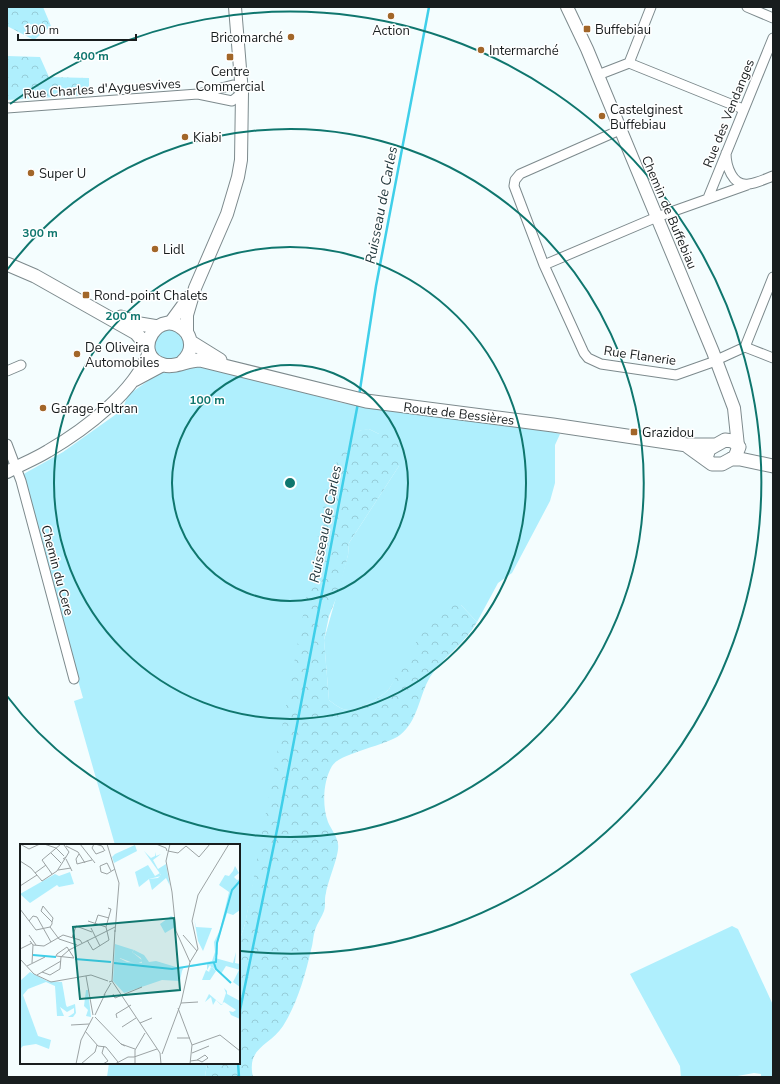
<svg xmlns="http://www.w3.org/2000/svg" width="780" height="1084" viewBox="0 0 780 1084" font-family="'Nunito Sans',sans-serif">
	<style>
		.grass { fill: #afeffd }
		.forest { fill: url(#forest-crowns) }
		.lines { fill: none; stroke-linecap: round; stroke-linejoin: round }
		.stream { stroke: #3fcfe9; stroke-width: 2.5 }
		.minor-casing { stroke: #7d8a8d; stroke-width: 11 }
		.tertiary-casing { stroke: #7d8a8d; stroke-width: 14 }
		.secondary-casing { stroke: #7d8a8d; stroke-width: 15 }
		.minor { stroke: #fff; stroke-width: 9 }
		.tertiary { stroke: #fff; stroke-width: 12 }
		.secondary { stroke: #fff; stroke-width: 13 }
		.ring { fill: none; stroke: #0f766e; stroke-width: 2 }
		.poi-dot { fill: #a26629; stroke: #fff; stroke-width: 1.5 }
		.labels { text-anchor: middle; stroke-width: 3; stroke-linejoin: round; paint-order: stroke }
		.poi-label { font-size: 13px; fill: #181d1e; stroke: #fff; text-anchor: start }
		.street-label { font-size: 13px; fill: #181d1e; stroke: #fff }
		.water-label { font-size: 14px; font-style: italic; fill: #1f363b; stroke: #fff }
		.inset-river { fill: none; stroke: #3fcfe9; stroke-width: 2 }
		.inset-road { fill: none; stroke: #9ca3a4; stroke-width: 1 }
		.view { fill: #0f766e; fill-opacity: 0.15; stroke: #0f766e; stroke-width: 2 }
		.inset-edge { fill: none; stroke: #181d1e; stroke-width: 2 }
		.centre { fill: #0f766e; stroke: #fff; stroke-width: 2 }
		.ring-label { font-size: 12px; text-anchor: middle; font-weight: bold; fill: #0f766e; stroke: #fff; stroke-width: 3; stroke-linejoin: round; paint-order: stroke }
	</style>
	<defs>
		<pattern id="forest-crowns" width="20" height="18" patternUnits="userSpaceOnUse"><rect width="20" height="18" fill="#afeffd"/><path d="M2 6a3 3 0 1 1 6 0M12 15a3 3 0 1 1 6 0" fill="none" stroke="#96ccd8"/></pattern>
	</defs>
	<rect width="100%" height="100%" fill="#f4fdfe"/>
	<path class="grass" d="M167,328l14,4 5,14 -8,13 -14,2 -11,-10 2,-15z
		M199,363l143,40 203,27 15,4 -5,11v38l-5,18 -38,72 -14,10 -21,39 -16,-17 -34,23 -38,61c-7,8 -27,19 -38,21 -8,1 -16,-5 -22,-10l-5,-60 24,-85 1,-12 50,-77 -9,-32h-11l-10,-5 -10,2 -8,8 -12,20 -94,465 -6,18v-97h-124l-41,-144 9,-3 -63,-222 43,-24 59,-42 6,-15 31,-22 18,-1z
		M732,926l6,3 35,76v72h-12v-3l-7,-1 -22,4h-51l-1,-11 -50,-92z
		M109,1063h98l-2,14h-98z"/>
	<path class="forest" d="M7,7h36l8,19 -17,14 -27,-14z
		M7,56l33,1 9,20 40,1v17l-82,5z
		M369,429l10,5h11c10,12 13,16 9,32l-50,77 -1,12 -9,36 -10,25 -5,24 5,60c6,5 14,11 22,10 11,-2 31,-13 38,-21 17,-29 34,-66 62,-86l10,2 16,17c-12,22 -34,35 -47,55 -11,19 -12,44 -30,58 -15,11 -60,18 -68,31 -9,15 -10,40 -4,56 3,7 9,14 10,22 2,10 -10,36 -12,49 -2,6 0,12 -2,18 -2,6 -7,12 -9,19 -2,6 -2,14 -4,20 -6,26 -14,54 -28,76 -13,20 -37,21 -30,51h-48l2,-14h32v-121l6,-18 81,-431c4,-18 17,-49 31,-61 3,-2 8,-3 12,-3z"/>
	<g class="lines">
		<path class="stream" d="M359,396l17,-110 53,-279
			M239,1044l1,-34 38,-185 80,-422
			M238,1063l1,14"/>
		<g class="minor-casing">
			<path id="minor" d="M747,7l26,11
				M629,63l114,46
				M598,75l31,-12 22,-56
				M7,108l191,-14 35,-9 9,8 -10,8 -34,-7
				M620,130l-100,44 -5,6 -1,6 30,79 40,88 4,5 13,6 75,11 34,-12 35,-16 28,-70
				M726,153c0,12 6,34 23,31 8,-1 16,-5 24,-8
				M708,198l65,-160
				M544,265l113,-48 90,-32
				M745,347l28,11
				M7,371l14,-6
				M7,444l14,37 53,198"/>
		</g>
		<g class="tertiary-casing">
			<path id="tertiary" d="M567,7l20,42 126,303 21,56 4,38
				M170,323l19,-26
				M187,333v-18l8,-27 32,-74 11,-37 3,-17 1,-67 -7,-86
				M135,380l28,-15
				M7,472c13,-7 28,-13 41,-21 36,-21 87,-59 101,-99"/>
		</g>
		<g class="secondary-casing">
			<path id="secondary" d="M7,264l28,12 101,57 12,14
				M121,317l19,7 18,3
				M191,342l29,18
				M182,362c9,-8 11,-19 5,-29 -27,-32 -59,23 -23,32 11,3 23,-5 36,-5l166,41 187,24 134,20h28
				M687,446l25,18h10l13,-7 4,-10 -6,-6 -8,-1 -16,9 -3,9
				M731,459h9l33,7"/>
		</g>
		<use href="#minor" class="minor"/>
		<use href="#tertiary" class="tertiary"/>
		<use href="#secondary" class="secondary"/>
	</g>
	<g class="ring">
		<circle cx="290" cy="483" r="118"/>
		<circle cx="290" cy="483" r="236"/>
		<path d="M7 270A354 354 0 1 1 7 696"/>
		<path d="M10 104A471 471 0 1 1 241 951"/>
	</g>
	<g class="poi-dot">
		<circle cx="391" cy="16" r="4"/>
		<rect x="583" y="25" width="8" height="8" rx="2"/>
		<circle cx="291" cy="37" r="4"/>
		<circle cx="481" cy="50" r="4"/>
		<rect x="226" y="53" width="8" height="8" rx="2"/>
		<circle cx="602" cy="116" r="4"/>
		<circle cx="185" cy="137" r="4"/>
		<circle cx="31" cy="173" r="4"/>
		<circle cx="155" cy="249" r="4"/>
		<rect x="82" y="291" width="8" height="8" rx="2"/>
		<circle cx="77" cy="354" r="4"/>
		<circle cx="43" cy="408" r="4"/>
		<rect x="630" y="428" width="8" height="8" rx="2"/>
	</g>
	<g class="labels">
		<g class="poi-label">
			<text x="595" y="34">Buffebiau</text>
			<text x="391" y="35" text-anchor="middle">Action</text>
			<text x="283" y="42" text-anchor="end">Bricomarché</text>
			<text x="489" y="55">Intermarché</text>
			<text x="230" y="76" text-anchor="middle">Centre<tspan x="230" dy="15">Commercial</tspan></text>
			<text x="610" y="114">Castelginest<tspan x="610" dy="15">Buffebiau</tspan></text>
			<text x="193" y="142">Kiabi</text>
			<text x="39" y="178">Super U</text>
			<text x="163" y="254">Lidl</text>
			<text x="94" y="300">Rond-point Chalets</text>
			<text x="85" y="352">De Oliveira<tspan x="85" dy="15">Automobiles</tspan></text>
			<text x="51" y="413">Garage Foltran</text>
			<text x="642" y="437">Grazidou</text>
		</g>
		<g class="street-label">
			<text transform="translate(102 88) rotate(-4)" y="5">Rue Charles d'Ayguesvives</text>
			<text transform="translate(728 113) rotate(-68)" y="5">Rue des Vendanges</text>
			<text transform="translate(670 212) rotate(67)" y="5">Chemin de Buffebiau</text>
			<text transform="translate(640 355) rotate(8)" y="5">Rue Flanerie</text>
			<text transform="translate(459 413) rotate(7)" y="5">Route de Bessières</text>
			<text transform="translate(58 570) rotate(75)" y="5">Chemin du Cere</text>
		</g>
		<g class="water-label">
			<text transform="translate(381 205) rotate(-79)" y="5">Ruisseau de Carles</text>
			<text transform="translate(325 524) rotate(-79)" y="5">Ruisseau de Carles</text>
		</g>
	</g>
	<g transform="translate(20 844)">
		<rect width="220" height="220" fill="#f4fdfe"/>
		<path d="M115,1l2,6 -23,12 -2,-6 3,-3zM128,21l7,11 5,-3 1,3 -12,3 -10,8 -4,-15zM50,28l4,12 -15,3 -2,-2 -27,18 -10,-9 35,-20 4,2zM151,72l2,1 2,10 -10,6 -5,-9zM174,74l2,9 16,1 -9,23 -5,-10zM95,100l19,6 -2,2 11,9 -7,3 -16,-6 -3,4 65,9 -2,10 -18,-1 -38,13 -11,-12zM192,123l4,4 -6,9h-8l4,-10 3,2zM219,126l1,1v16l-7,-5z" fill="#afeffd"/>
		<path d="M124,7l7,7 4,-2 1,-4v4l5,-2 -8,6 5,9 8,-5 4,22 -4,-8 -14,12 -3,-11 9,-1 3,-3zM215,22l4,7 -5,4 3,3 3,-1v31l-7,5 -6,-2 -9,29v12l-3,4 18,5 3,-11 -1,11 5,1v6l-14,-4 -5,8 -9,-7 -4,6 3,-6 -1,-2 -3,5v-6l-18,3 1,-2 22,-4 3,-9 -1,-10 6,-12 9,-38 -10,-7 6,-10 4,1 4,-5zM114,106l10,5 5,7 7,-1 20,6h13h-5l-2,4h-9l-56,-9 2,-4 8,4 15,1 -1,-5 -9,-6zM10,128l17,9 15,1 4,23 1,2 8,-3 1,9 -3,4h-5l6,-4v-5l-7,4 -7,-5 4,9h-7l-2,-30 -9,-4 -18,7 -5,6 15,41 13,4 -2,9 -13,-5 -13,2 -3,3v-68zM204,144l3,3v3l13,7v18l-9,-4 -2,-4 4,1 3,-2 -12,-8 -3,3 -5,-5 -3,5 -2,-8 -6,5 4,-8 13,11 4,-12zM66,146h2l3,27 -5,-1 2,-6 -4,-4z" fill="#afeffd"/>
		<path class="inset-river" d="M13,111l23,2M55,115l36,3M94,119l58,6 44,-7 1,-19 15,-53 8,-9M194,119l2,6 15,14"/>
		<path class="inset-road" d="M0,0l9,5 11,-5M24,0l12,4 8,8M60,0l15,19M74,0l-2,4 4,6 8,-3M75,0l7,2 3,5M87,0l12,39 -4,49M136,0l10,4 1,3M150,0l-4,17 6,31 4,39 14,31M44,1l5,7 -3,5M46,2l12,6 7,11M148,7l10,2 8,-7 13,11 11,-13M31,9l10,10M59,10l-3,5 1,5 15,-4M46,15l6,12M0,17l11,7 11,13 15,-10 9,-14 -3,2M38,26l13,-2M91,27l-4,-8 -7,3 1,6 6,2 8,-5M15,29l11,-8M32,30l-10,-14 19,-16M0,42l17,-11M0,65l16,21 14,-3 9,12 18,6M9,77l4,-5 4,1 14,25M75,80l3,-9 11,3M30,83l2,-3v-2l1,-4 -10,-12 -2,5 11,11M86,83l5,-18 -3,-1M71,84l9,18M9,91l7,10M163,91l14,16M52,94l4,-12 16,6M67,96l6,10 16,-10 -3,-13 -18,-6M10,97l3,4 11,1 19,-11 17,5 2,3M47,103l7,11 -18,-2 1,-2zM0,105l12,-6M41,113l8,-7 46,-23M0,115l14,15 17,8 40,-7 17,6M12,119l1,-18M7,122l18,-9M22,128l8,3 10,-6 1,-12M17,131l24,-14M66,132l7,39M92,137l48,72 1,11M89,138l3,-1 3,-51M93,150l2,4 27,-11M84,151l7,-12M161,159l17,-1M158,164l14,37 -2,19M75,171l10,-21M75,173l26,27M97,174l-1,-4 15,-9M120,179l12,-5M51,181l18,-1M102,183l14,-9M65,187l13,15 8,1 12,15M157,194h13M172,201l28,-10 20,16M105,202l-4,-2 14,5M172,209l17,-7M142,210l19,-51 9,-41 8,-13 -6,-28 6,-26 31,-51M114,213l23,-8M170,217l8,-1 4,2 6,-4 -3,-3 -8,5M56,220l5,-24 12,-23M61,220l14,-12 2,-7M83,220l5,-3 -6,-8 2,-7M95,220l13,-7h6M115,220v-14l10,-17"/>
		<path class="view" d="M154,74l6,72 -100,9 -7,-72z"/>
		<rect width="220" height="220" class="inset-edge"/>
	</g>
	<circle cx="290" cy="483" r="6" class="centre"/>
	<g class="ring-label">
		<text x="91" y="60">400 m</text>
		<text x="40" y="237">300 m</text>
		<text x="123" y="320">200 m</text>
		<text x="207" y="404">100 m</text>
	</g>
	<rect width="780" height="1084" fill="none" stroke="#181d1e" stroke-width="16"/>
	<path d="M18 34v6h118v-6" fill="none" stroke="#181d1e" stroke-width="2"/>
	<text x="24" y="34" font-size="12" fill="#181d1e" stroke="#ffffff" stroke-width="3" paint-order="stroke">100 m</text>
</svg>
